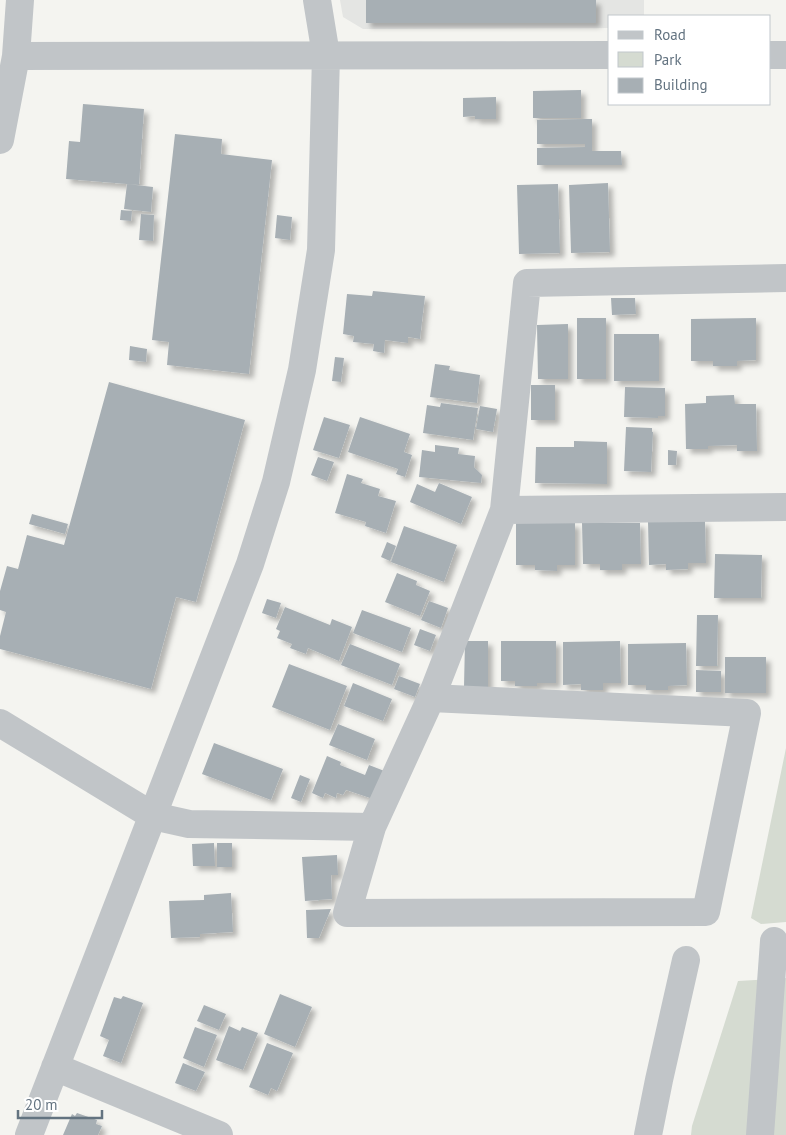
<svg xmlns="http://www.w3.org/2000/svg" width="786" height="1135" viewBox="0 0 786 1135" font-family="'PT Sans',sans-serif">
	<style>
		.built { fill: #e4e5e3 }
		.green { fill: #d5dbd1 }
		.building { fill: #a7afb4; filter: url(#shadow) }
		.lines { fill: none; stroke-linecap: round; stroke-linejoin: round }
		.minor { stroke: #c1c5c8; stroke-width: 28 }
	</style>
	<defs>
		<filter id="shadow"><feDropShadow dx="4.5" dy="4.5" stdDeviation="2.5" flood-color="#0004"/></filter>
	</defs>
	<rect width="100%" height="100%" fill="#f4f4f0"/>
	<path class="built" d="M340,0h304v16h-34v12l-247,1 -20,-12z"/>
	<path class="green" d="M786,748v174l-25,2 -10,-6z
		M786,978v157h-95l1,-9 46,-145z"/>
	<path class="building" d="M366,0h230v23h-230z
		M581,90v28h-48v-27z
		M496,97v22h-21v-3l-12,1v-19z
		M83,104l61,5 -5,76 -73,-6 3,-38 11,1z
		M585,119h7v32h29l1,14h-85v-17l48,-1v-3h-48v-24z
		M175,134l47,5 -1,15 51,6 -23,214 -82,-9 2,-23 -17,-2z
		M608,183l2,69 -39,1 -2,-68z
		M127,184l26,3 -2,25 -27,-3z
		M558,184l2,69 -41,1 -2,-69z
		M121,210l11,1 -1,10 -11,-1z
		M141,214l13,1 -1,26 -14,-1z
		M277,215l15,2 -2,23 -15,-2z
		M373,291l52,5 -5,43 -12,-2v6l-23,-3 -1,13 -11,-2 1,-7 -21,-2 1,-6 -11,-2 4,-40 25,2z
		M611,298h24l1,16 -24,1z
		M577,318h29v61h-29z
		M756,318v42l-19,1v5h-24v-5h-22v-42z
		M568,324v55h-30l-1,-54z
		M614,334h45v47h-45z
		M130,346l17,3 -1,13 -17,-2z
		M335,357l9,1 -3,24 -9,-1z
		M435,364l15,2 -1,4 31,5 -3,28 -47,-6z
		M109,382l136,38 -49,182 -20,-5 -25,92 -151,-40v-13l6,-24 -6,-2v-19l7,-25 11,3 9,-34 37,10z
		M531,385h24v35h-24z
		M625,387l40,1v28h-7v2l-34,-1z
		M734,395l1,9h21l1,47h-20v-6l-29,1v3h-22l-1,-45 21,-1v-7z
		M441,403l37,5 -5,32 -50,-7 4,-28 13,2z
		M480,406l17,3 -4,23 -17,-3z
		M324,417l26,8 -11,33 -26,-8z
		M360,417l50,17 -6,18 8,3 -7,22 -9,-3 2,-5 -50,-17z
		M626,427l26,1v4h1l-2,40 -27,-1z
		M574,441l33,1v42l-72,-1 1,-36h38z
		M435,445l24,3 -1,6 17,2 -1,11 8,8 -1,8 -62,-6 3,-27 13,2z
		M668,450l9,1 -1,14h-8z
		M318,457l16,5 -7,19 -16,-6z
		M347,474l16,5 -2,4 19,6 -2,7 18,5 -10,32 -21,-7 1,-4 -31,-9z
		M439,483l33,14 -11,27 -51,-22 7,-18 18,8z
		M32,514l36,10 -3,10 -36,-10z
		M705,521l1,42h-18v6l-22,1v-6l-17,1 -1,-43z
		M516,523h59v42h-18v6l-22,-1v-5h-19z
		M582,523h58l1,41h-19v6h-22v-6h-17z
		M404,526l53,19 -13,37 -53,-20z
		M387,542l9,4 -6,15 -9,-4z
		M715,554l47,1 -1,43h-47z
		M397,573l20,8 -1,4 14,6 -10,25 -35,-14z
		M267,599l14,4 -5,15 -14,-5z
		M429,601l19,7 -7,20 -20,-8z
		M285,607l45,18 2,-6 20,8 -13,34 -31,-13 -2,6 -16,-6 2,-4 -15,-6 3,-7 -4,-2z
		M362,610l49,18 -9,24 -49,-19z
		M697,615h21l-1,51h-21z
		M420,629l16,6 -6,16 -16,-6z
		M465,641h23v46h-24z
		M501,641h55v42h-19v3h-22v-5h-14z
		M620,641l1,42h-18v7h-22v-6l-18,1v-43z
		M686,643l1,42 -19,1v4h-22v-5h-18v-41z
		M350,644l50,20 -8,21 -51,-20z
		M725,657h41v36h-41z
		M289,664l58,22 -17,44 -58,-23z
		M696,670l25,1v21h-25z
		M399,676l21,8 -5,13 -21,-8z
		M353,683l39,16 -9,22 -39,-15z
		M338,724l37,15 -8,21 -38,-15z
		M214,743l69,26 -12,31 -69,-26z
		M327,756l14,6 -1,3 25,10 4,-10 18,7 -14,27 -27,-9 -3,5 -6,-2 -1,5 -11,-5 -2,5 -11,-5z
		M300,775l10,4 -9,23 -10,-4z
		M214,843l1,23h-22l-1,-22z
		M217,843h15v24h-15z
		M337,855l1,20h-7l1,24 -27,2 -3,-44z
		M231,893l2,39 -33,2v3l-29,1 -2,-37 35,-1v-5z
		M331,909l-12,29h-12l-1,-28z
		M280,994l32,13 -17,40 -31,-13z
		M123,996l20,7 -22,60 -18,-7 6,-16 -9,-4 14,-39 7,2z
		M204,1005l22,9 -7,16 -22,-9z
		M229,1026l11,5 2,-4 16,6 -15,37 -27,-10z
		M195,1027l22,8 -13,32 -21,-9z
		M267,1043l26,10 -16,38 -6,-3 -3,7 -19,-8z
		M183,1063l22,9 -9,19 -21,-8z
		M77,1113l20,7 -1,4 6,2 -4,9h-35l9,-21 3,2z"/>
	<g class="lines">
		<path class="minor" d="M770,55h16
			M16,56l594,-1
			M0,140l16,-84 4,-56
			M504,510l282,-3
			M431,698l316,15 -41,199 -359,1 25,-86 59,-129 73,-188 23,-227 259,-5
			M0,723l153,93 36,8 183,3
			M55,1067l164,68
			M29,1135l221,-571 26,-82 26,-112 19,-120 5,-195 -9,-55
			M648,1135l11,-55 27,-120
			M760,1135l14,-194"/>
	</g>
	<rect x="608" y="15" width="162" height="90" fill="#ffffff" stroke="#c1c7cc"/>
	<rect x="618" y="31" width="25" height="8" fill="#c1c5c8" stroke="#c1c7cc"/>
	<text x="654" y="40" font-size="15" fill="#637380">Road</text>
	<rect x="618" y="52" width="25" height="15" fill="#d5dbd1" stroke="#c1c7cc"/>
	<text x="654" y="65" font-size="15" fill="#637380">Park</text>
	<rect x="618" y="78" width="25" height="15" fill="#a7afb4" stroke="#c1c7cc"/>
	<text x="654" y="90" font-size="15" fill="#637380">Building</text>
	<path d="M18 1110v8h84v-8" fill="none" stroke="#637380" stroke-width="2.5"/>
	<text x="25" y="1110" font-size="15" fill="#637380" stroke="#ffffff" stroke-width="4" paint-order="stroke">20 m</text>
</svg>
